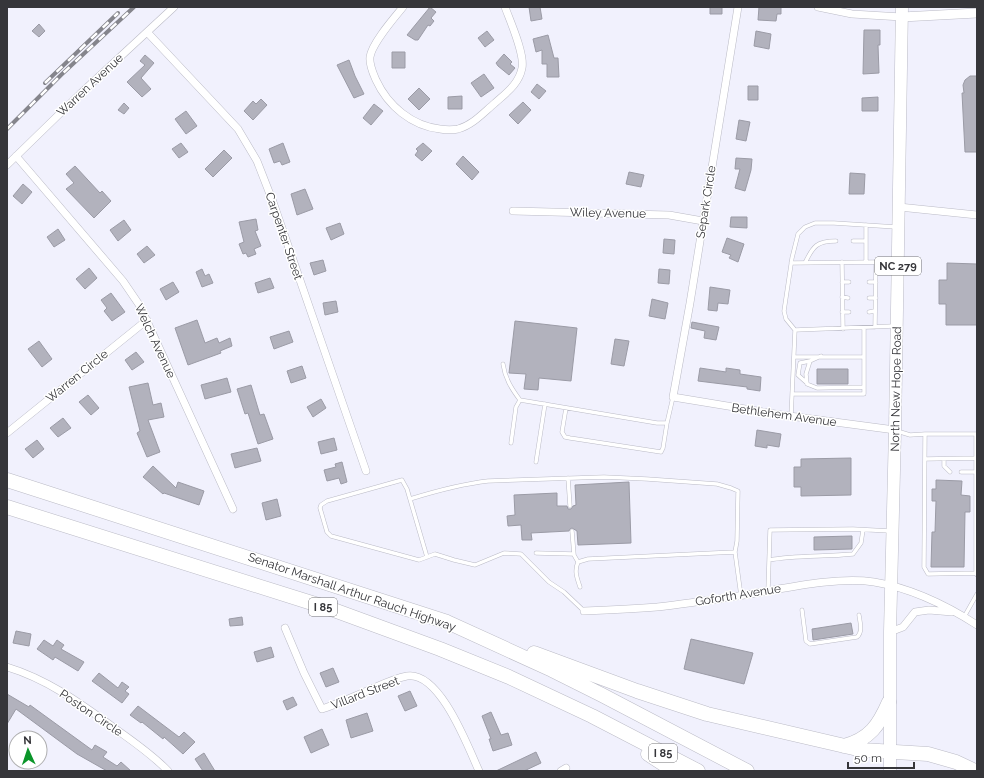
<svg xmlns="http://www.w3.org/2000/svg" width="984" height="778" viewBox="0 0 984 778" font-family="Raleway,sans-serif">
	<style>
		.building { fill: #b2b2bd; stroke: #9b9ba6 }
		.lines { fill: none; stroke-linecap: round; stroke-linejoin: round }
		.service-casing { stroke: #bbbbc6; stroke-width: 4.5 }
		.minor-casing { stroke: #bbbbc6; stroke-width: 8 }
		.tertiary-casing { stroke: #bbbbc6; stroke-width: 10 }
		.primary-casing { stroke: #bbbbc6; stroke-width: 13 }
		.motorway-casing { stroke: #bbbbc6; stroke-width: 15 }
		.service { stroke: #fff; stroke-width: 3.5 }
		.minor { stroke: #fff; stroke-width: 7 }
		.tertiary { stroke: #fff; stroke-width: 9 }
		.primary { stroke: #fff; stroke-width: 12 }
		.motorway { stroke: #fff; stroke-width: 14 }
		.rail-casing { stroke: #85858c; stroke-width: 4 }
		.rail { stroke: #fff; stroke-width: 2.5; stroke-dasharray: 8; stroke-linecap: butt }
		.labels { text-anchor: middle; stroke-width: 3; stroke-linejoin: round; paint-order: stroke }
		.shield { fill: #fff; stroke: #727275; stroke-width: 1 }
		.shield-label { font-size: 11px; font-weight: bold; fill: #36363a }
		.street-label { font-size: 12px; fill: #36363a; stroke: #fff }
	</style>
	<rect width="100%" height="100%" fill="#f1f1fd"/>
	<path class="building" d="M430,7l6,5 -5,6 3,3 -4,5 -2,-1 -10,15h-3l-8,-5z
		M529,7h11l2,12 -11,2z
		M710,7h12v7h-12z
		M759,7h22v7h-4l-1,7 -18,-1z
		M39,24l6,7 -6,6 -7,-6z
		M864,30h16v15h-2l1,28 -16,1z
		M487,31l7,9 -9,7 -7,-9z
		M756,31l15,3 -2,15 -15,-3z
		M548,35l6,23h4l1,19h-12v-13h-5v-14l-6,2 -3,-13z
		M392,52h13v16h-13z
		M504,54l8,8 -2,2 5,4 -6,7 -11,-9 -2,-3z
		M145,55l9,8 -13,15 10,11 -9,8 -15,-15 18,-17 -5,-4z
		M349,60l6,16 9,18 -10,4 -17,-33z
		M484,74l10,14 -13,9 -10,-14z
		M970,76h7v76h-12l-3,-59h2l-1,-8 2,-5z
		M537,84l9,7 -7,8 -8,-7z
		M748,86h10v14h-10z
		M419,88l11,11 -11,11 -11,-11z
		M462,96v13h-14v-12z
		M878,97v14h-16v-13z
		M261,99l6,6 -14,15 -9,-9 9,-10 3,3z
		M523,102l8,8 -13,14 -9,-9z
		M124,103l5,5 -5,6 -6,-4z
		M374,104l9,7 -12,14 -8,-7z
		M186,111l11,15 -11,8 -11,-15z
		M739,120l11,2 -4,19 -10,-2z
		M181,143l7,9 -9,6 -7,-9z
		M283,143l7,19 -8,3 -2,-4 -6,2 -5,-14z
		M423,143l9,8 -10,10 -7,-6 3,-4 -2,-2z
		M224,150l8,8 -19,19 -8,-8z
		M463,156l16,16 -7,8 -16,-16z
		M736,158l16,1 -1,11 -6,21 -10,-3 5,-19h-5z
		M75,166l25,27 2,-2 9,10 -17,17 -28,-29 8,-6 -8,-9z
		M629,172l15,3 -3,12 -15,-3z
		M850,173l15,1 -1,20h-15z
		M23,184l9,8 -10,12 -9,-8z
		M305,189l8,20 -16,6 -6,-21z
		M731,217h16v11l-17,-1z
		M256,219l2,11 -3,1 6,15 -7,3 2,5 -8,3 -2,-4 -3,1 -4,-10 5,-2 -5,-20z
		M124,220l7,10 -13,11 -8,-11z
		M340,223l4,11 -13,6 -5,-12z
		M58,229l7,11 -11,7 -7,-10z
		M727,238l17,6 -6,18 -9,-4 2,-3 -9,-3z
		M664,239l11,1 -1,14 -11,-1z
		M147,246l8,9 -11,8 -7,-9z
		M323,260l3,11 -12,4 -4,-12z
		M947,263l30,1v61h-31v-21h-7v-24h8z
		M89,268l8,10 -12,11 -9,-10z
		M202,269l3,7 4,-2 4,9 -11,4 -6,-15z
		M659,269l11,1 -1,14 -11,-1z
		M270,278l4,10 -16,5 -3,-10z
		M173,282l6,10 -13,8 -6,-11z
		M710,287l20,3 -2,14 -10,-1 -1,8 -9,-1z
		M111,293l14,19 -13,9 -8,-10 3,-3 -6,-8z
		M652,299l16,4 -3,16 -16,-3z
		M336,301l2,11 -13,3 -2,-12z
		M197,320l8,23 12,-5 2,5 11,-5 2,8 -12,5 1,2 -33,12 -13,-37z
		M515,321l62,7 -6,53 -32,-3 -1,12 -14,-1 2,-15 -17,-1z
		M692,322l27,5 -3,13 -12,-2 1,-7 -14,-3z
		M289,331l4,11 -19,7 -4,-12z
		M615,339l14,2 -5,25 -13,-2z
		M39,341l13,18 -10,8 -14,-18z
		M136,352l8,10 -12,8 -7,-10z
		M302,366l4,12 -15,5 -4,-12z
		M700,368l26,4v-4l14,2v4l21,3 -1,14 -13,-2v-2l-49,-6z
		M817,369h31v15h-31z
		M227,378l4,14 -26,7 -4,-14z
		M148,383l5,22 8,-2 3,14 -16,3 12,32 -13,5 -10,-24 3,-2 -11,-44z
		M251,385l9,30 4,-1 9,25 -15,5 -10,-31 -3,1 -8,-25z
		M88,395l11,13 -8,7 -12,-13z
		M321,399l5,9 -13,9 -6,-10z
		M63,418l8,10 -13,9 -8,-9z
		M757,430l24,4 -2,13 -12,-2v3l-12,-2z
		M334,438l3,12 -16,4 -3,-12z
		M37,440l7,9 -11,9 -8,-9z
		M257,448l4,13 -26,7 -4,-14z
		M851,458v37l-50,1v-9h-7v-20h7v-8z
		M342,462l5,20 -6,2 -2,-6 -12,3 -3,-11 12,-3 -1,-3z
		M153,466l23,22 2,-6 26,9 -5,14 -35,-12 -1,1 -20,-17z
		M936,480l26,1 -1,14 9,1v16h-5l-1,55h-33l1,-35h3l1,-31h-4v-12h4z
		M629,482l2,61 -53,2 -1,-14 -5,-3 -2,1 -1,2 -38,2 1,7h-10l-1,-15 -13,1 -1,-10 8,-1 -1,-20 43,-2v13h10l1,3h3l2,-3 3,-1 -1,-20z
		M277,499l4,17 -15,4 -4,-17z
		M852,536v13l-38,1v-13z
		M242,617l1,8 -13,1 -1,-7z
		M851,623l2,11 -40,6 -1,-11z
		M16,631l15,3 -2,12 -16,-3z
		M691,639l62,14 -9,31 -60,-15z
		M44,640l9,6 4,-6 7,5 -3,4 23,13 -6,9 -23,-14 -2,3 -16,-11z
		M271,647l3,10 -17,5 -3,-10z
		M333,668l6,14 -13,5 -6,-14z
		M99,673l19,15 4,-6 7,5 -4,4 4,3 -7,9 -30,-22z
		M410,691l7,15 -12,5 -7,-15z
		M7,694l22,13 1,-2 62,45 3,-5 12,7 -4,5 14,9 4,-4 10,9h-24l-30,-17 -61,-45 -9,15z
		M293,697l4,8 -10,5 -4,-9z
		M138,706l41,31 5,-5 11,10 -12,12 -19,-17 -1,2 -21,-17 -1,1 -11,-8z
		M491,712l10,23 7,-2 4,12 -19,6 -4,-12h2l-9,-23z
		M367,713l6,18 -22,7 -5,-18z
		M322,729l7,16 -18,8 -7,-16z
		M536,752l5,11 -17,8h-28z
		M204,753l11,18h-12l-8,-12z"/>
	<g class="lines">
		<g class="service-casing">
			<path id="service" d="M853,241h13
				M842,262l1,67
				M866,262v-37
				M791,263l85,-1 -1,65
				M805,263c8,-17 12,-22 31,-22
				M842,282h7
				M869,282h7
				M842,297l6,1
				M869,298h7
				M842,312h7
				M869,312l6,-1
				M795,330l-9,-11 -2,-8 8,-53 6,-24 7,-7 10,-4h19l62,4
				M821,356l-11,5 -4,13 1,10 10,4 47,-1
				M794,357h70
				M503,364c2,14 8,24 17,36l137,23h10l6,-26
				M807,383l-9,-8 2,-12 10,-2
				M792,394h72v-66
				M566,408l-4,24 3,5 5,1 91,14 2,-4 4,-25
				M791,417l4,-87 99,-4
				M897,431l13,4 15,-1 -1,133 4,7 48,-1 1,2
				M925,434h51v139
				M511,443l5,-36 4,-7
				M925,459l51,-1
				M944,459v7l6,6
				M536,462l9,-58
				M961,472h15
				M568,478l2,28
				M410,499c26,-8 51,-15 78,-18l116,-4 43,2 70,5 14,4 7,3 -1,50 -2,11
				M572,531l2,24 4,7
				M536,553l38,1
				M427,557l-20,-68 -5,-9 -75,21 -6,4 -1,3 7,24 4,4 88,24 16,-6 19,6 21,5 29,-12 17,1 28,28 15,10 20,19
				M769,560l1,-30 83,-1 37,2
				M580,587c-3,-9 -6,-16 -2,-25l10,-3 147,-7 6,44
				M768,591l1,-31c27,-5 56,-3 84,-6l8,-11 2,-13
				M802,610l4,31 4,3 47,-7c6,-5 3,-15 2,-22
				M964,617l13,-23"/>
		</g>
		<g class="minor-casing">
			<path id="minor" d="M403,7c-9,11 -31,36 -33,50 -1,8 3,16 6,23 12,26 36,46 64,49 6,1 13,1 18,0 15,-4 26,-17 37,-26 11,-10 24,-19 27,-35 3,-14 -12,-47 -17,-61
				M738,7l-48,296 -17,94 109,18 113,15
				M818,7l34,7 50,3
				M147,32l91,97 19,32 16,41 93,269
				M16,156l107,125 17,25 93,203
				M7,165l73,-71 94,-87
				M899,207l78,8
				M513,211l156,4 34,6
				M7,433l140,-113
				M584,611c24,-1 48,-2 73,-4 27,-3 54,-7 81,-11 41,-6 95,-20 136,-14 37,6 72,23 103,43
				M285,628l19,45 18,36c18,-6 36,-14 54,-22 9,-4 21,-9 31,-11 33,-5 61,71 72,95
				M890,632l13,-5 12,-15 14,-2 23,2
				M7,667c40,12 73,36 106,60 19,14 39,27 55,44
				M561,771l5,-3"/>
		</g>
		<g class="tertiary-casing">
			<path id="tertiary" d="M902,17l75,-4"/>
		</g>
		<g class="primary-casing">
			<path id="primary" d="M890,771v-139l5,-202 7,-423"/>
		</g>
		<g class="motorway-casing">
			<path id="motorway" d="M7,480l440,142 105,48 50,25 145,76
				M7,507l324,102 109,40 69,28 83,39 106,55
				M534,653l103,38 70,23 155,36 66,4 28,8 19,9
				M844,746c26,-7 35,-21 45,-44
				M648,754l26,17"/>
		</g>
		<use href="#service" class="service"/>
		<use href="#minor" class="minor"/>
		<use href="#tertiary" class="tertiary"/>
		<use href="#primary" class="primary"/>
		<use href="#motorway" class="motorway"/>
		<g class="rail-casing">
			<path id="rail" d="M45,83l73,-70
				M7,129l54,-54 73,-68"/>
		</g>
		<use href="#rail" class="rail"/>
	</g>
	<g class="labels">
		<g class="shield">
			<rect x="875" y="257" width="46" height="18" rx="3"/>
			<rect x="309" y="598" width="28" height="18" rx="3"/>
			<rect x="649" y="744" width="28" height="18" rx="3"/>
		</g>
		<g class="shield-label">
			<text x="898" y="270">NC 279</text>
			<text x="323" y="611">I 85</text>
			<text x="663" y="757">I 85</text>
		</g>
		<g class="street-label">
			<text transform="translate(90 85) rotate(-43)" y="4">Warren Avenue</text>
			<text transform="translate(706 202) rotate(-81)" y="4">Separk Circle</text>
			<text transform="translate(608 213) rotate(1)" y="4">Wiley Avenue</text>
			<text transform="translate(284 236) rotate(71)" y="4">Carpenter Street</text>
			<text transform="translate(155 341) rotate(65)" y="4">Welch Avenue</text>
			<text transform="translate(77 376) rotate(-39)" y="4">Warren Circle</text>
			<text transform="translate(896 389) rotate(-89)" y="4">North New Hope Road</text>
			<text transform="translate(784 415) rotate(8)" y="4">Bethlehem Avenue</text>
			<text transform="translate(352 592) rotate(19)" y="4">Senator Marshall Arthur Rauch Highway</text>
			<text transform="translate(738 595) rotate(-9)" y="4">Goforth Avenue</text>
			<text transform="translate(365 693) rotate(-21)" y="4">Villard Street</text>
			<text transform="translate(91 713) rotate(34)" y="4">Poston Circle</text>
		</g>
	</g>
	<rect width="984" height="778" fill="none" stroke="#36363a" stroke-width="16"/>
	<g transform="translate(28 750) rotate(357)"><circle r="19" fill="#ffffff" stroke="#afafb0"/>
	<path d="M0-3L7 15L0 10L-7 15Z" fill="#0a9529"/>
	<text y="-6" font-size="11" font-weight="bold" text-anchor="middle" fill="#36363a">N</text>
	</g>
	<path d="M848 762v6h66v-6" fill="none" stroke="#36363a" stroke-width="2"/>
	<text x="854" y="762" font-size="12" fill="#36363a" stroke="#ffffff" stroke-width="3" paint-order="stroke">50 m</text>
</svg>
